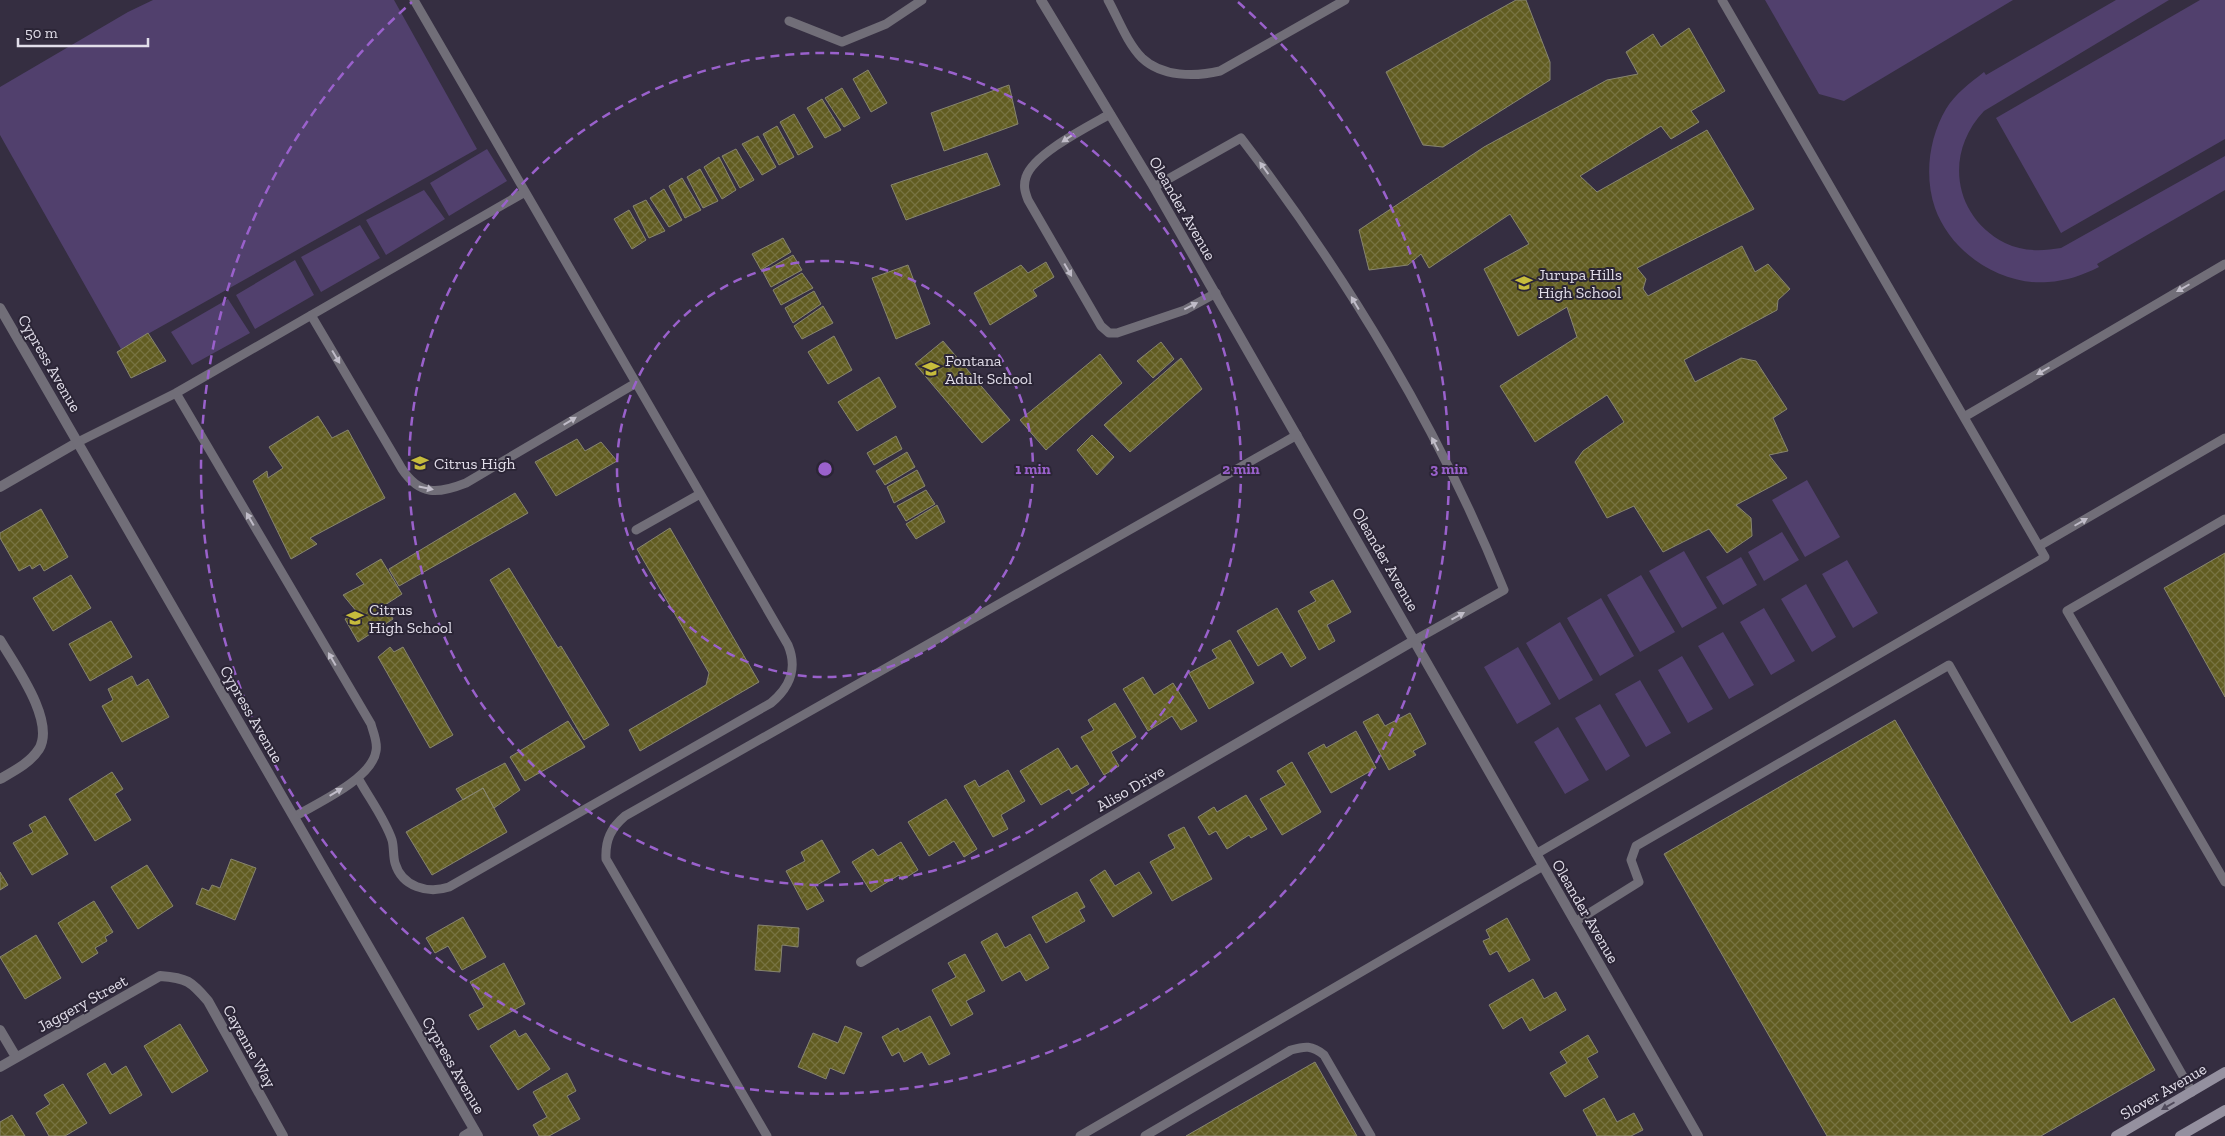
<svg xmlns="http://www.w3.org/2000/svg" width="2225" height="1136" viewBox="0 0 2225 1136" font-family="'Zilla Slab',serif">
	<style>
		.park { fill: #51406d }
		.building { fill: url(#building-cross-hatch); stroke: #87856f }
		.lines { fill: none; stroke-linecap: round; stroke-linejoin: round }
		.service { stroke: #716e78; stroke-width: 9 }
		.minor { stroke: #716e78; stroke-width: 10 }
		.tertiary { stroke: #716e78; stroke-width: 10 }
		.secondary { stroke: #94909f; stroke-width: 10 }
		.oneway { fill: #c0bcc8 }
		.oneway2 { fill: #504a5b }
		.ring { fill: none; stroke: #9a61cc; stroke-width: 2.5; stroke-dasharray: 9 6 }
		.labels { text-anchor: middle; stroke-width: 4; stroke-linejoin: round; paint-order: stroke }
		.street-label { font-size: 16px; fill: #e2deea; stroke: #2b2536 }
		.poi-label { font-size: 16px; fill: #e2deea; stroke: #2b2536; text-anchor: start }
		.centre { fill: #9a61cc; stroke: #2b2536; stroke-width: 2.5 }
		.ring-label { font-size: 15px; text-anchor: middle; font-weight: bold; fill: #9a61cc; stroke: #2b2536; stroke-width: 4; stroke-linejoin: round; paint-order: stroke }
	</style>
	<defs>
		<pattern id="building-cross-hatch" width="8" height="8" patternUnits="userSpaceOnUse" patternTransform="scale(1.25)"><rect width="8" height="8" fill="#615c21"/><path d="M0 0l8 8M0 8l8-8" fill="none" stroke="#777341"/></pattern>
	</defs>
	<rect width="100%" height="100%" fill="#352e41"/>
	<path class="park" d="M153,0h241l83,149 -356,200 -121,-214v-48l128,-75z
		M1765,0h248l-169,101 -25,-7z
		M2116,0h53l-185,111c-40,42 -31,105 21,132 18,9 38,8 56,5l164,-92v34l-128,74 2,3c-16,8 -33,14 -51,15 -47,4 -97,-29 -113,-74 -11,-32 -6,-70 11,-99 9,-15 24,-26 38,-37l2,3z
		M2200,0h25v139l-164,94 -65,-115z
		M487,149l20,32 -58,35 -19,-33z
		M424,190l21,29 -59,36 -20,-35z
		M360,225l20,33 -59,34 -20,-35z
		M295,260l19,35 -59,34 -19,-34z
		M228,299l22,34 -58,32 -21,-33z
		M1807,480l33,57 -35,20 -33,-57z
		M1782,532l17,28 -35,21 -16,-29z
		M1684,551l33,57 -35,20 -33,-57z
		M1741,557l16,28 -34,20 -17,-28z
		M1847,560l31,53 -25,15 -31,-54z
		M1641,575l34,57 -35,20 -33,-57z
		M1806,584l30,53 -24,15 -31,-53z
		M1601,598l33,58 -34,20 -33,-58z
		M1764,608l31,53 -24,14 -31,-53z
		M1560,622l33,58 -34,20 -33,-57z
		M1723,632l31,53 -25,14 -31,-53z
		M1518,647l33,57 -34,20 -33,-57z
		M1682,656l31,53 -25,14 -30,-53z
		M1640,680l31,53 -25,14 -31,-53z
		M1600,704l30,52 -24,15 -31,-53z
		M1558,727l31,53 -24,14 -31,-52z"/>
	<path class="building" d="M1516,0h10l24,62v18l-107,67 -20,-2 -37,-73z
		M1689,28l36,63 -34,20 8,11 -28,17 -10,-13 -81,50 17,16 110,-62 47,79 -117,59 9,11 -3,10 5,7 94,-50 13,26 13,-8 22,25 -12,11 -1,10 -93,50 11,22 46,-24 15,3 31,48 -14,9 15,33 -19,4 18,23 -51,27 15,13 1,18 -25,17 -18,-24 -46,23 -29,-46 -27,12 -32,-56 8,-11 41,-29 -17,-27 -72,47 -35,-56 77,-49 -10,-30 -49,29 -34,-67 45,-25 -19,-30 -81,54 -8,-14 -13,11 -39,5 -10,-40 125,-83 123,-67 31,-6 -12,-22 27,-18 8,13z
		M868,70l19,33 -16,9 -18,-33z
		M1009,85l9,39 -74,27 -13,-38z
		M842,88l18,30 -16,9 -19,-29z
		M822,99l19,31 -16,8 -18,-30z
		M794,114l19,33 -15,8 -18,-33z
		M777,126l17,31 -15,8 -16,-31z
		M758,136l18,31 -14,8 -20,-31z
		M736,149l18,31 -14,8 -18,-32z
		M987,153l13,32 -94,35 -15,-35z
		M719,157l17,33 -14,9 -18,-32z
		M700,169l18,32 -15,7 -16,-31z
		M682,178l19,32 -16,8 -16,-32z
		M664,189l18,31 -13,7 -19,-29z
		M646,200l19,31 -16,7 -16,-32z
		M629,210l17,30 -14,9 -18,-30z
		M783,238l8,14 -30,18 -9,-16z
		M793,255l9,15 -31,17 -8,-15z
		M1046,262l8,15 -21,13 4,6 -47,29 -16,-32 47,-28 7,8z
		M908,265l22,59 -34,15 -24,-61z
		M802,273l11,15 -32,17 -8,-15z
		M814,291l7,13 -28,19 -8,-15z
		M823,306l10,17 -31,16 -8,-13z
		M148,333l18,28 -35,17 -14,-26z
		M834,336l18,34 -24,14 -20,-32z
		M943,341l67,79 -28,23 -67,-79z
		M1161,342l13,17 -21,19 -16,-17z
		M1100,354l22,29 -76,67 -26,-30z
		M1181,358l21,31 -72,63 -26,-27z
		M879,377l17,30 -39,24 -19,-29z
		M318,416l14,22 16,-8 37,68 -75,40 7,6 -26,15 -38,-78 14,-10 1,7 15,-10 -14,-21z
		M1092,435l22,22 -17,18 -20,-25z
		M896,436l6,13 -28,16 -7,-12z
		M577,439l8,12 16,-9 16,19 -61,35 -21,-34z
		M907,452l8,15 -30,18 -9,-14z
		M917,470l8,16 -31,17 -7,-16z
		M926,490l9,14 -29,17 -9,-15z
		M515,493l13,20 -129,73 -10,-17z
		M937,505l8,17 -29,17 -10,-15z
		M41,509l27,48 -24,14 -4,-7 -8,5 -2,-4 -11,6 -19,-33v-5z
		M670,528l89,154 -119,69 -11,-21 77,-45 3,-12 -72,-124z
		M2225,553v144l-61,-109z
		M381,559l21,35 -17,11 8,14 -35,23 -13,-23 12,-7 -14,-17 21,-11 -8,-10z
		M509,568l49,80 3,-2 48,79 -25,15 -94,-160z
		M71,575l20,33 -38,23 -20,-33z
		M1333,580l18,32 -24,13 8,16 -16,9 -21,-39 18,-10 -6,-9z
		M1277,608l29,50 -15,9 -9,-15 -24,14 -21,-35z
		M111,621l21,36 -42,24 -21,-37z
		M1230,640l24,43 -45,26 -20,-36 28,-15 -5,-8z
		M390,647l4,5 9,-5 50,88 -23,13 -52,-91z
		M132,676l5,10 11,-7 21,38 -47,25 -20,-36 11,-6 -5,-11z
		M1143,677l11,18 19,-12 24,38 -16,9 -9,-14 -24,15 -25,-42z
		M1115,703l21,34 -25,15 8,14 -15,9 -23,-38 13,-7 -6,-10z
		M1410,713l16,31 -13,7 3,4 -27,15 -26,-48 15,-8 7,12z
		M1895,720l176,303 43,-25 41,72 -114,66h-214l-163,-282z
		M568,721l17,26 -60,34 -15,-24z
		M1356,731l20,37 -45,25 -23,-40 16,-9 2,4z
		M1058,748l13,21 6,-4 12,19 -17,10 -3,-5 -28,16 -21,-34z
		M1292,762l29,50 -39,23 -22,-36 26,-14 -9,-14z
		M505,763l15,27 -26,18 -11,-20 -20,12 -7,-11z
		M1008,770l17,31 -24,14 7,14 -15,8 -29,-51 11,-6 4,7z
		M112,772l11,17 -8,5 16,26 -36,21 -26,-42z
		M483,788l24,44 -75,43 -26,-43z
		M1246,795l21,34 -16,9 -2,-3 -22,14 -11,-18 -7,4 -11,-18 16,-10 3,5z
		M946,799l31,50 -13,8 -10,-16 -25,15 -21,-34z
		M45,816l23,38 -36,21 -19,-32 20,-11 -4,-7z
		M1184,827l28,52 -40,22 -22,-39 25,-14 -7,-13z
		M822,840l18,32 -25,14 9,15 -17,9 -21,-39 19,-10 -4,-9z
		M901,842l17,28 -16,10 -3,-5 -28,17 -19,-30 21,-13 5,7z
		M231,859l25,9 -21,52 -39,-16 6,-16 7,3 3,-6 8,3z
		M147,865l26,41 -35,23 -27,-42z
		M1105,870l10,16 24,-14 13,21 -39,24 -23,-37z
		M0,872l8,13 -8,5z
		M1077,892l8,15 -6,3 6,11 -39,22 -14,-26z
		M94,901l19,31 -8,5 2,4 -12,7 3,5 -16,10 -24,-40z
		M463,917l23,40 -24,13 -14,-24 -13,7 -9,-15z
		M1507,918l23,42 -21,12 -12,-21 -7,4 -7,-14 7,-3 -4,-8z
		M758,925l41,3 -1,19 -16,-2 -2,27 -25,-2z
		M997,933l8,15 25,-14 19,34 -23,13 -6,-10 -18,10 -21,-39z
		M36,935l25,43 -36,21 -25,-42z
		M965,954l20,37 -19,10 7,13 -22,12 -19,-36 24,-13 -8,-14z
		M504,963l21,41 -47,26 -9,-15 15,-8 -14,-25z
		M1533,979l11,20 12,-7 10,18 -36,21 -8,-14 -19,12 -14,-24z
		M930,1016l20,38 -21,11 -7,-13 -18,10 -5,-10 -7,4 -10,-19 16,-9 2,4z
		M180,1024l28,47 -36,22 -28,-47z
		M845,1026l17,7 -18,41 -14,-6 -4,11 -28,-12 15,-34 25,10z
		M515,1030l4,7 7,-4 24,36 -32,21 -28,-44z
		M1588,1035l10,17 -11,6 11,19 -33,20 -15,-24 17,-10 -7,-11z
		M1315,1062l42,74h-171z
		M105,1063l7,12 14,-9 16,29 -32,19 -23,-40z
		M567,1073l9,18 -9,5 13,23 -31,17h-10l-6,-11 14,-8 -14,-25z
		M63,1084l24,39 -22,13h-16l-13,-23 14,-9 -6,-9z
		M1604,1098l13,24 17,-9 9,17 -12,6h-34l-14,-26z
		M12,1115l13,21h-25v-14z"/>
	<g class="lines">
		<path class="service" d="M1108,0c10,18 19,43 34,58 20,19 53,19 78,13l125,-71
			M789,21l53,21 44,-18 36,-24
			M1110,114c-21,12 -77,40 -84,63 -3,9 -1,15 2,23l73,126 8,7h8l68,-23 31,-17
			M1154,187l87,-49c105,137 199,292 263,452l-89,50
			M311,315l91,154c18,27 36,25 64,14l170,-100
			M176,393l195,331c2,8 7,18 5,27 -4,28 -59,52 -82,66
			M1964,417l261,-153
			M78,442l98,-49 349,-201
			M2225,519l-158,92 158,271
			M636,530l64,-36
			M2039,546l186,-108
			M358,778c11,20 27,41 34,62 2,7 1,16 3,23 7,24 33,31 54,24l322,-184c19,-16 27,-34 17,-58l-374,-645
			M1536,854l509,-297 -323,-557
			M1575,922l64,-40 -8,-22 5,-14 313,-181 243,427
			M767,1136l-161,-277c-1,-19 5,-31 19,-43l672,-381
			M1080,1136l463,-270
			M1145,1136l146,-86c14,-4 21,-5 33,5l47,81"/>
		<path class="minor" d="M1041,0l113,187 544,949
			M0,487l78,-45
			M0,640c14,24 56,81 39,109 -9,14 -25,22 -39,30
			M861,962l554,-322
			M0,1030l16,27
			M0,1067l160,-91c27,2 31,5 48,25l75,135
			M464,1136l10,-6"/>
		<path class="tertiary" d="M0,308l478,828"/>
		<path class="secondary" d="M2116,1136l109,-64
			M2180,1136l45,-26"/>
	</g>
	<defs><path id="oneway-solid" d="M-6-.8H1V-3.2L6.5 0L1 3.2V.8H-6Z" transform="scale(1.25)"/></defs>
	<g class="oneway">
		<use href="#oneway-solid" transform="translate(1068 138) rotate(146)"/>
		<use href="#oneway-solid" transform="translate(1264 168) rotate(-126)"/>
		<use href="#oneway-solid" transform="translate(1068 270) rotate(60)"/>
		<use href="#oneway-solid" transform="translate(2183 288) rotate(150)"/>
		<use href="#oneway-solid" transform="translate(1355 303) rotate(-121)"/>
		<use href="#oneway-solid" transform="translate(1191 306) rotate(-27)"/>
		<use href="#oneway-solid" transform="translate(336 357) rotate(59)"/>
		<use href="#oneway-solid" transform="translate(2043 371) rotate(150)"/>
		<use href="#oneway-solid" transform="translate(570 421) rotate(-31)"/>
		<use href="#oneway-solid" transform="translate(1435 444) rotate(-117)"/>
		<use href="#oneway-solid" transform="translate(426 488) rotate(12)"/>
		<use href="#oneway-solid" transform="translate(250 519) rotate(-120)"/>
		<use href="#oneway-solid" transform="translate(2081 522) rotate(-30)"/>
		<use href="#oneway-solid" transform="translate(1458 616) rotate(-29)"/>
		<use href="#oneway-solid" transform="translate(332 659) rotate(-120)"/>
		<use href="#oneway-solid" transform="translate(336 792) rotate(-31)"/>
	</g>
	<use class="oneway2" href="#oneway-solid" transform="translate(2168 1106) rotate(150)"/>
	<g class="ring">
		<circle cx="825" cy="469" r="208"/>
		<circle cx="825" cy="469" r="416"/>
		<path d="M1238 2A624 624 0 1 1 412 2"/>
	</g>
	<defs>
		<g id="school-bare" transform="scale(1.35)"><path d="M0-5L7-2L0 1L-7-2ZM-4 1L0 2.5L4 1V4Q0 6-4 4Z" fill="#c6bc3c" stroke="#2b2536" stroke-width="2.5" paint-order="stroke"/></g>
	</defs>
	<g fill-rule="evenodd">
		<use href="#school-bare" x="1524" y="283"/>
		<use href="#school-bare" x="931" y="369"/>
		<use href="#school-bare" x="420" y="463"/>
		<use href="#school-bare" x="355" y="618"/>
	</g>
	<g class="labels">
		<g class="street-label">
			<text transform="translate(1183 208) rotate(60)" y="6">Oleander Avenue</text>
			<text transform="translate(50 363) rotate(60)" y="6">Cypress Avenue</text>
			<text transform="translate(1386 559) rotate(60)" y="6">Oleander Avenue</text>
			<text transform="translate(252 714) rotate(60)" y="6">Cypress Avenue</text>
			<text transform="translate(1130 788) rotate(-30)" y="6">Aliso Drive</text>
			<text transform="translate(1586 911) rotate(60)" y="6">Oleander Avenue</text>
			<text transform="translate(82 1003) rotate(-29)" y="6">Jaggery Street</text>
			<text transform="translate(250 1046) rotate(61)" y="6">Cayenne Way</text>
			<text transform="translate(454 1065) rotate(60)" y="6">Cypress Avenue</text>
			<text transform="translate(2163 1091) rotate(-30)" y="6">Slover Avenue</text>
		</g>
		<g class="poi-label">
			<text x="1538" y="280">Jurupa Hills<tspan x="1538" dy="18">High School</tspan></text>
			<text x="945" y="366">Fontana<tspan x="945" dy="18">Adult School</tspan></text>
			<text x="434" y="469">Citrus High</text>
			<text x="369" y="615">Citrus<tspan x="369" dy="18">High School</tspan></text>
		</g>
	</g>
	<circle cx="825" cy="469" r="8" class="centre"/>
	<g class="ring-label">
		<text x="1033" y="474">1 min</text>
		<text x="1241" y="474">2 min</text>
		<text x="1449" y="474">3 min</text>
	</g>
	<path d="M18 38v8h130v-8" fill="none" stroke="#e2deea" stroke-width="2.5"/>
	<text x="25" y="38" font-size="15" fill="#e2deea" stroke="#2b2536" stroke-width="4" paint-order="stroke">50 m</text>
</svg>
